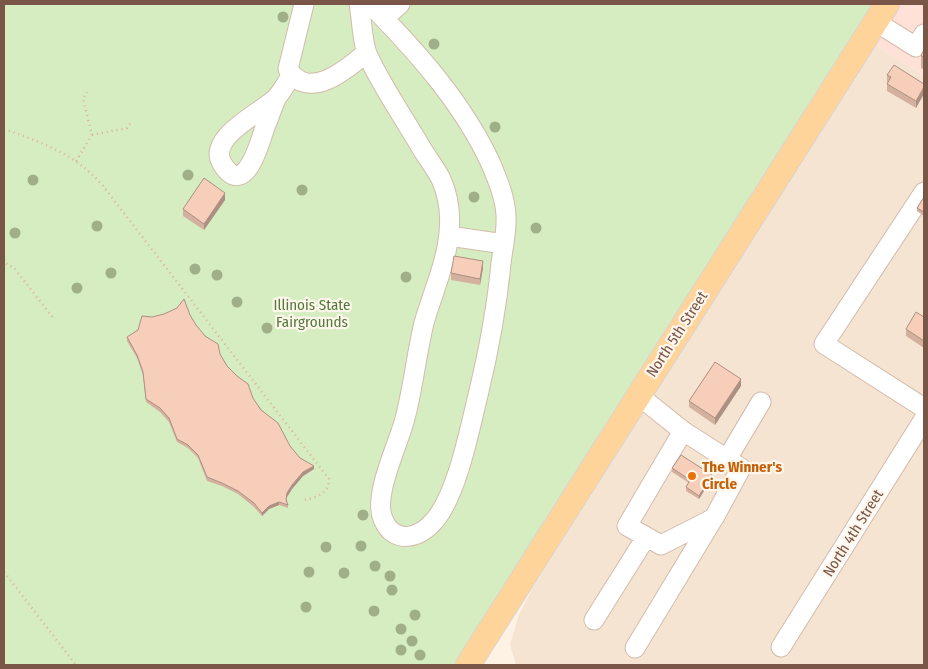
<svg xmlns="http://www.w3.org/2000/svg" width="928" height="669" viewBox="0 0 928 669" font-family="'Fira Sans Condensed',sans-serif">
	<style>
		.residential { fill: #f6e4d2 }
		.commercial { fill: #ffe1d7 }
		.green { fill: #d5edc1 }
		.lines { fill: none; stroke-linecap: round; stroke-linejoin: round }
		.minor-casing { stroke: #d3bbab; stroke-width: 21 }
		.major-casing { stroke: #dcd3cf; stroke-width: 26 }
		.path { stroke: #dbb19c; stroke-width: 2.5; stroke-dasharray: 1 4; stroke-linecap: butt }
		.minor { stroke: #fff; stroke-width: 19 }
		.major { stroke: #ffd49a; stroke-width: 24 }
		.tree { fill: #9fb088 }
		.wall { fill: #d4b19f }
		.shaded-wall { fill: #ac9082 }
		.building { fill: #f6ceb9; stroke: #ac9082 }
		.food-dot { fill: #e8710a; stroke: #fff6ec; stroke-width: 2 }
		.labels { text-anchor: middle; stroke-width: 4.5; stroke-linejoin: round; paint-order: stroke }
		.park-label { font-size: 15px; fill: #517a3c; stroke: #fff6ec }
		.street-label { font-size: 15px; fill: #795647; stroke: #fff6ec }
		.food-label { font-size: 15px; font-weight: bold; fill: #c56008; stroke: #fff6ec; text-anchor: start }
	</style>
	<rect width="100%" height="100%" fill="#fef2e4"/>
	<path class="residential" d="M874,44l50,32v589h-408l-6,-21 9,-29 13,-26z"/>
	<path class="commercial" d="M900,4h24v72l-50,-32z"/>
	<path class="green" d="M4,4h869l-419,661h-450z"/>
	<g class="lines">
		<g class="minor-casing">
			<path id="minor" d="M304,4l-16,65c20,33 58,1 78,-16
				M359,4c3,15 3,39 9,52 15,32 36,62 54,93 6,10 14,20 19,30 7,16 10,35 8,53 -2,30 -17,62 -25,91 -8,33 -11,67 -20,99 -7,25 -31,74 -21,97 11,27 37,19 52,1 23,-28 35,-93 44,-129 10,-42 18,-85 22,-128 2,-16 6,-32 5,-48 -1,-18 -8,-34 -15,-51 -28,-61 -74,-112 -121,-160
				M384,18l16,-14
				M876,22l40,25 8,-13
				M276,99c-4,9 -7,19 -11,28 -5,15 -20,72 -42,38 -18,-26 35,-51 51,-65 7,-6 12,-17 18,-25
				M924,192l-100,152 100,64
				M449,236l55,8
				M638,395l45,36 -56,95 34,19 53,-27 27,-50 -58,-37
				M727,459l34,-57
				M594,620l52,-83
				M781,647l143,-228
				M635,648l78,-129"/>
		</g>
		<g class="major-casing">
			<path id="major" d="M468,665l419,-661"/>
		</g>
		<path class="path" d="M4,129c37,13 72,25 99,57l226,293c1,14 -13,19 -25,21
			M92,135l35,-7 5,-7
			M76,161l16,-26 -9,-36 4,-7
			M4,259l3,5 8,5 39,50
			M4,572l72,93"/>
		<use href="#minor" class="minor"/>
		<use href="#major" class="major"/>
	</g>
	<g class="tree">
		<circle cx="283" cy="17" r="5.5"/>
		<circle cx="434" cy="44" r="5.5"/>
		<circle cx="495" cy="127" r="5.5"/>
		<circle cx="188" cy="175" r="5.5"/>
		<circle cx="33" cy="180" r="5.5"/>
		<circle cx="302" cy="190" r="5.5"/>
		<circle cx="474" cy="197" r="5.5"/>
		<circle cx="97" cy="226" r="5.5"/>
		<circle cx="536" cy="228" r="5.5"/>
		<circle cx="15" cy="233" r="5.5"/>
		<circle cx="195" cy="269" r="5.5"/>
		<circle cx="111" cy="273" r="5.5"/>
		<circle cx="217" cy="275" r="5.5"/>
		<circle cx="406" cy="277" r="5.5"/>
		<circle cx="77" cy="288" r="5.5"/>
		<circle cx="237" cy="302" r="5.5"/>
		<circle cx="267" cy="328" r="5.5"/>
		<circle cx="363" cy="515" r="5.5"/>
		<circle cx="361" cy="546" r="5.5"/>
		<circle cx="326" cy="547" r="5.5"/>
		<circle cx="375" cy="566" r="5.5"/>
		<circle cx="309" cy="572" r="5.5"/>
		<circle cx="344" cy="573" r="5.5"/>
		<circle cx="390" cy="576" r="5.5"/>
		<circle cx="392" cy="590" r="5.5"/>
		<circle cx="306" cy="607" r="5.5"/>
		<circle cx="374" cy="611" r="5.5"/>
		<circle cx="415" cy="615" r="5.5"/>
		<circle cx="401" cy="629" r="5.5"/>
		<circle cx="412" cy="641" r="5.5"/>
		<circle cx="401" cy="650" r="5.5"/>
		<circle cx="420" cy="655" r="5.5"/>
	</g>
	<path class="wall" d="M924,50v20l-3,-2v-13z
		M887,75l37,9 -8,24 -29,-17v-7l1,-2h-1z
		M924,197v19l-7,-5v-3z
		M225,200l-21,30 -21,-14v-7z
		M483,268l-3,17 -29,-5v-7z
		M190,315l6,10 24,29 7,12 63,80 10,12 14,11 -11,7 -11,13 -5,8v4l1,4v3l-9,-3 -10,4 -7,7 -8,-9 -16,-13 -16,-8 -15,-5 -9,-23 -10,-10 -11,-6 -8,-20 -9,-10 -14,-10 -3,-27 -6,-17 -10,-17v-4l11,-7 14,-13z
		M924,317v31l-18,-12v-7z
		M741,386l-26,39 -26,-18v-6z
		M672,468l40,10 -13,21 -13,-8v-4l3,-4 -17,-11z"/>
	<path class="shaded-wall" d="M924,87v7l-8,14v-7z
		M225,193v7l-21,30v-6z
		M483,261v7l-3,17v-6z
		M741,379v7l-26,39v-7z
		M314,466v3l-11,7 -11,13 -5,8 -1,7 1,-11 5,-8 11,-13z
		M712,475v3l-13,21v-3z
		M279,502v3l-10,4 -7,7v-3l7,-7z"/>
	<path class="building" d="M924,50v8l-3,-3z
		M894,65l30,19v3l-8,14 -29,-17 4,-7 -4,-2z
		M204,178l21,15 -21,31 -21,-15z
		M924,197v15l-7,-4z
		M454,256l29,5 -3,18 -29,-6z
		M184,299l6,16 6,10 9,11 13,8 2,10 7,12 10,10 11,8 5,14 8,12 17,13 12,23 10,12 14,8 -11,6 -11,13 -5,8 -1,7 2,5 -9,-3 -10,4 -7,7 -8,-10 -16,-12 -16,-8 -15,-6 -9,-22 -10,-10 -11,-6 -8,-21 -9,-10 -14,-9 -3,-27 -6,-17 -10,-18 11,-7 4,-14 10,1 12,-3 13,-6z
		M916,312l8,5v24l-18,-12z
		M715,362l26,17 -26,39 -26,-17z
		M681,455l31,20 -13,21 -13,-9 4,-7 -18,-12z"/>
	<circle class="food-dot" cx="692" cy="476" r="5"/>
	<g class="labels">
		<g class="park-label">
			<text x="312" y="310">Illinois State<tspan x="312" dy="17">Fairgrounds</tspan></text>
		</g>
		<g class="street-label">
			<text transform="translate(677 334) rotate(-57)" y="5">North 5th Street</text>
			<text transform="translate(853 533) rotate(-58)" y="5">North 4th Street</text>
		</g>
		<g class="food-label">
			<text x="702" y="472">The Winner's<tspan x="702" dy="17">Circle</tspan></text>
		</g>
	</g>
	<rect width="928" height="669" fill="none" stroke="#795647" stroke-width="10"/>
</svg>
